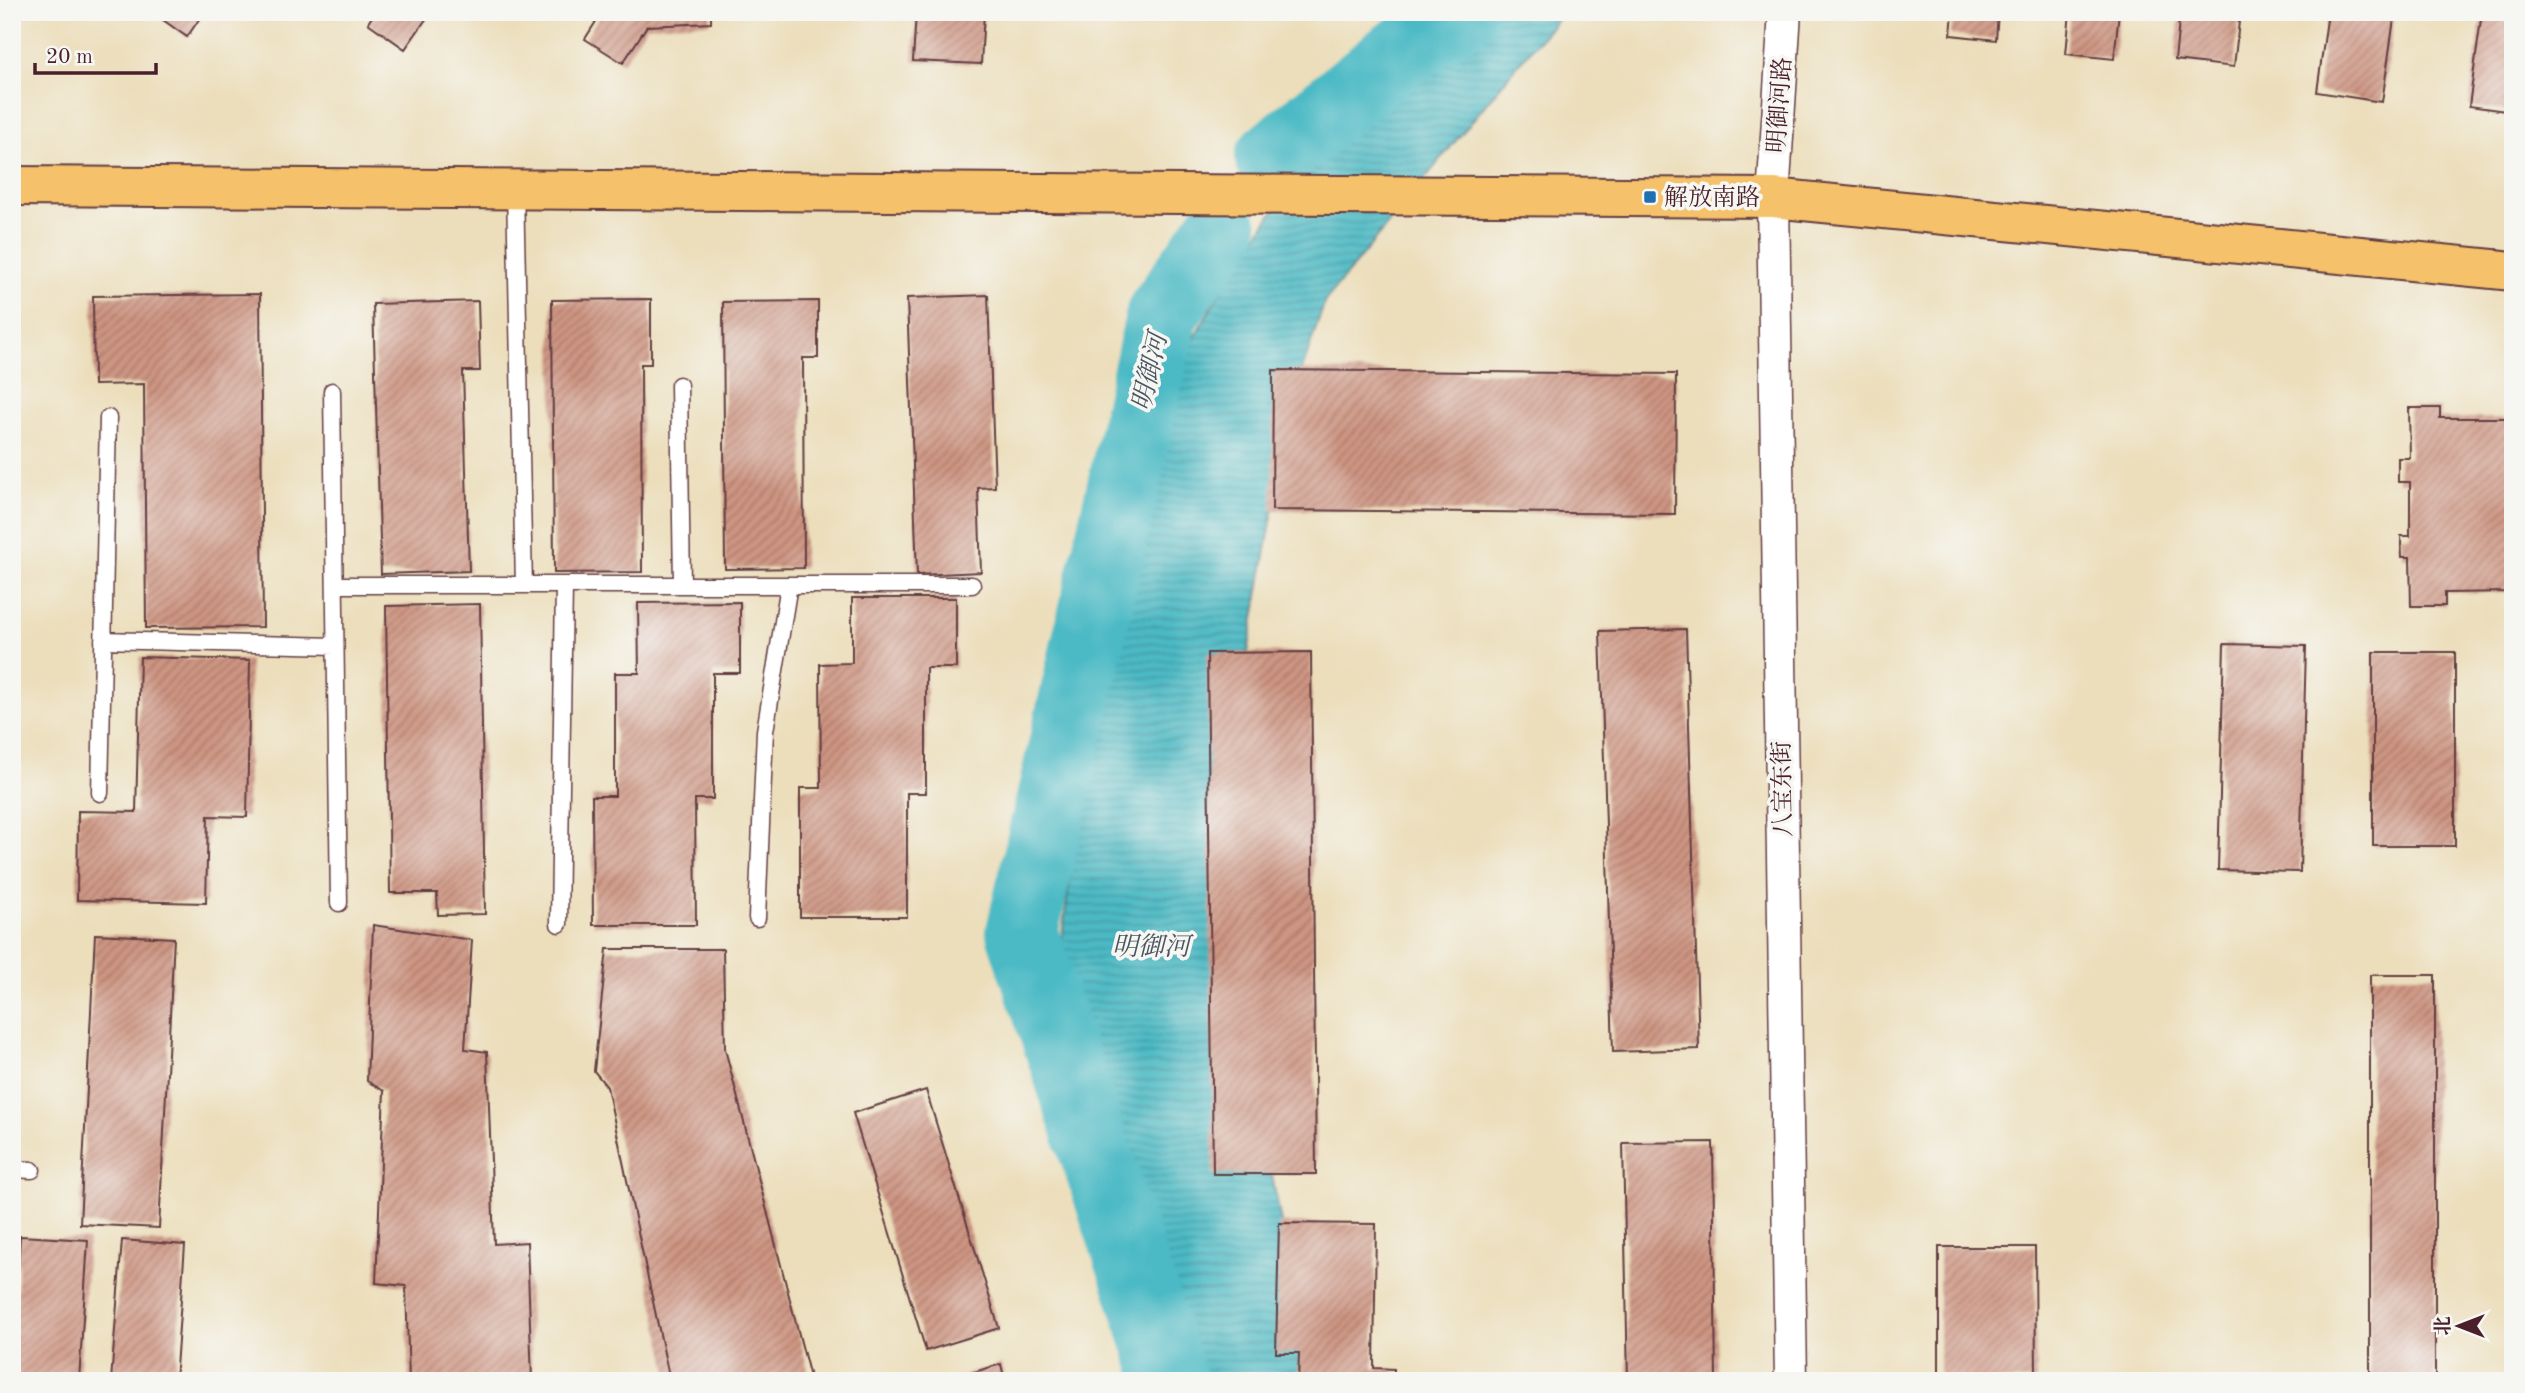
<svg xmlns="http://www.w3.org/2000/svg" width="2525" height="1393" viewBox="0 0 2525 1393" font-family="'Old Standard TT','Noto Serif SC',serif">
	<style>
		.water { fill: url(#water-rules); stroke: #4b6c78; stroke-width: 2 }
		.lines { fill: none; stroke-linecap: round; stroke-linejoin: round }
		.river { stroke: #4cbac5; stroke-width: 72 }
		.building { fill: url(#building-hatch) }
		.service-casing { stroke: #623c41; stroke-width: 19 }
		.minor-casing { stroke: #623c41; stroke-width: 35 }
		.primary-casing { stroke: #623c41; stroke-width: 42 }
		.service { stroke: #fff; stroke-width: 16 }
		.minor { stroke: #fff; stroke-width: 32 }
		.primary { stroke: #f5c16b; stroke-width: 38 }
		.poi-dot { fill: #1f6fb2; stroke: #f6f6f2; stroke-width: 2.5 }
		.labels { text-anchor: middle; stroke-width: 7; stroke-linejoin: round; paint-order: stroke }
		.street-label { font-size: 24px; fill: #4a1f2b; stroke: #f6f6f2 }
		.poi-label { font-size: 24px; fill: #4a1f2b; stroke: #f6f6f2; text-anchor: start }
		.water-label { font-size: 26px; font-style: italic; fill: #4b5561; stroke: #f6f6f2 }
	</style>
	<defs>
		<pattern id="water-rules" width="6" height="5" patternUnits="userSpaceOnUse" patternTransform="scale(1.75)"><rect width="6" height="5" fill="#4cbac5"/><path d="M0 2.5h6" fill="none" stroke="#4197a0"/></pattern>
		<pattern id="building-hatch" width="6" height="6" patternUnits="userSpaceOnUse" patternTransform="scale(1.75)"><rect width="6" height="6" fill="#ce9582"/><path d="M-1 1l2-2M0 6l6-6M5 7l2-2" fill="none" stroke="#a9796b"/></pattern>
	</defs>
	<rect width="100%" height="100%" fill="#f6f6f2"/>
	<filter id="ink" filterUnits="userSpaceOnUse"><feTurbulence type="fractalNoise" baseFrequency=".0143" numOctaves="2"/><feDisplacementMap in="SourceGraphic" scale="14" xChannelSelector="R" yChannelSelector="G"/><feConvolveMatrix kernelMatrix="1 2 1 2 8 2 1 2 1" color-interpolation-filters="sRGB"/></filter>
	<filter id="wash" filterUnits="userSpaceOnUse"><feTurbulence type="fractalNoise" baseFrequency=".00686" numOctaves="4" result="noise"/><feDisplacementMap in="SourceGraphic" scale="28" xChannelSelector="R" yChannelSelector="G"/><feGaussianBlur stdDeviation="1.57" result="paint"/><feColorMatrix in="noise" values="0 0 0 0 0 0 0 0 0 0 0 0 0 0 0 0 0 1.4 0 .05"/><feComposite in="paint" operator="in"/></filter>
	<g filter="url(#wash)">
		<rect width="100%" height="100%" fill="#ecdebb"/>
		<path class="water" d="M1462,12h102l-44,50 -195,239 -32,96 -62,352 13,281 49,255 24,96h-175l-75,-346 -6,-92 44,-312 61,-230 21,-52 37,-63 105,-159 53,-57z"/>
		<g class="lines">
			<path class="river" d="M1271,158l125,-102 67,-44
				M1171,1381l-149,-449 140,-618 60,-86"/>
		</g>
		<g id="blocks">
			<path class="building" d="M152,12h52l-17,25z
				M375,12h56l-26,37 -37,-26z
				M602,12h109v11l-64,3 -24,37 -38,-24z
				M916,12h68l-3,52 -68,-3z
				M1953,12h45l-2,28 -45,-5z
				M2070,12h49l-5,47 -48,-5z
				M2180,12h60l-6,55 -59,-7z
				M2328,12h67l-13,90 -65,-10z
				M2482,12h31v100l-44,-6z
				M260,294l3,333 -117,1 -2,-244 -50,1 -1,-89z
				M988,295l7,192 -17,1 3,84 -64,3 -10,-277z
				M651,299v65h-10l1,208 -88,1 -2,-273z
				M478,301l2,70h-17l6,200 -88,3 -8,-270z
				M818,301v57h-15l1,210 -79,1 -2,-267z
				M1273,370l403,4 -1,140 -403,-4z
				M2409,408h31v10h73v174l-68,1v13h-34l-1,-49h-8l-1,-21h9v-54h-12v-24h12z
				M852,598h104v70h-30v125h-19v124h-107v-129h21l-1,-124 32,-1z
				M740,602v71h-27v126h-18l1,126h-103l-1,-129h23v-123h24l-1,-70z
				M480,604l5,310 -47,1 -1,-22h-47l-4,-287z
				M1686,629l13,420 -86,3 -13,-421z
				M2224,644l82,2 -6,226 -82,-2z
				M1311,652l5,522h-103l-6,-521z
				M2373,652h82v194h-82z
				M140,657l110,3 -3,157 -39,-1 -2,87 -129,-3 1,-89 58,1z
				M373,925l99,15 -7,109 22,3 7,192 33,-2 5,139h-123l-3,-95 -30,-3 8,-192 -17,-10z
				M95,934l79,4 -15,290 -79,-4z
				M607,949h116l2,100 86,332h-141l-63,-294 -13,-16z
				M2370,975h65v406h-65z
				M926,1090l73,238 -73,23 -73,-238z
				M1713,1142l3,239h-88l-5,-238z
				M1279,1223l97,1 -2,144 20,1v12h-96l1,-28h-23z
				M20,1236l68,4 -9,141h-67z
				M122,1240l63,5 -10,136h-64z
				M1939,1247h96l1,134h-97z
				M1001,1364l4,17h-57l-1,-1z"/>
		</g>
	</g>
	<g filter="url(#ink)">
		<use href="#blocks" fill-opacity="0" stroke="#623c41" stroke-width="2"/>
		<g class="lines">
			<g class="service-casing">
				<path id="service" d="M515,190l9,395
					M679,385l3,200
					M332,391l7,512
					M335,585h637
					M103,640l232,6
					M100,793l8,-375
					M757,918l8,-187 24,-146
					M559,924l5,-339
					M12,1169l20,1"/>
			</g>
			<g class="minor-casing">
				<path id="minor" d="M1785,12l-12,186 18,1183"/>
			</g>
			<g class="primary-casing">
				<path id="primary" d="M12,186l1761,12 740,73"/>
			</g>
			<use href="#service" class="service"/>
			<use href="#minor" class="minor"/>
			<use href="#primary" class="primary"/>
		</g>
	</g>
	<rect class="poi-dot" x="1643" y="190" width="14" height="14" rx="3.5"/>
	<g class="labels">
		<g class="street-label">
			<text transform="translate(1779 105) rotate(-86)" y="8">明御河路</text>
			<text transform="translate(1782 789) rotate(-91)" y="8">八宝东街</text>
		</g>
		<g class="poi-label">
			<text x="1664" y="205">解放南路</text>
		</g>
		<g class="water-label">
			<text transform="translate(1149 372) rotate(-77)" y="9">明御河</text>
			<text x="1151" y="955">明御河</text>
		</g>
	</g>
	<rect width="2525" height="1393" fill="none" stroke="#f6f6f2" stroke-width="42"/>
	<g transform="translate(2459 1326) rotate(270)" stroke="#f6f6f2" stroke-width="5" paint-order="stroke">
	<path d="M0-5L12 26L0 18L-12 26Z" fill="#4a1f2b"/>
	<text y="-10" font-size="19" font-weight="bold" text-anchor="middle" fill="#4a1f2b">北</text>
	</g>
	<path d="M35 63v10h121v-10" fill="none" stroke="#4a1f2b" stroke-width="3.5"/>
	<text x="46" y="63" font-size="21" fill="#4a1f2b" stroke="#f6f6f2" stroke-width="5" paint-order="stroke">20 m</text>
</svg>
